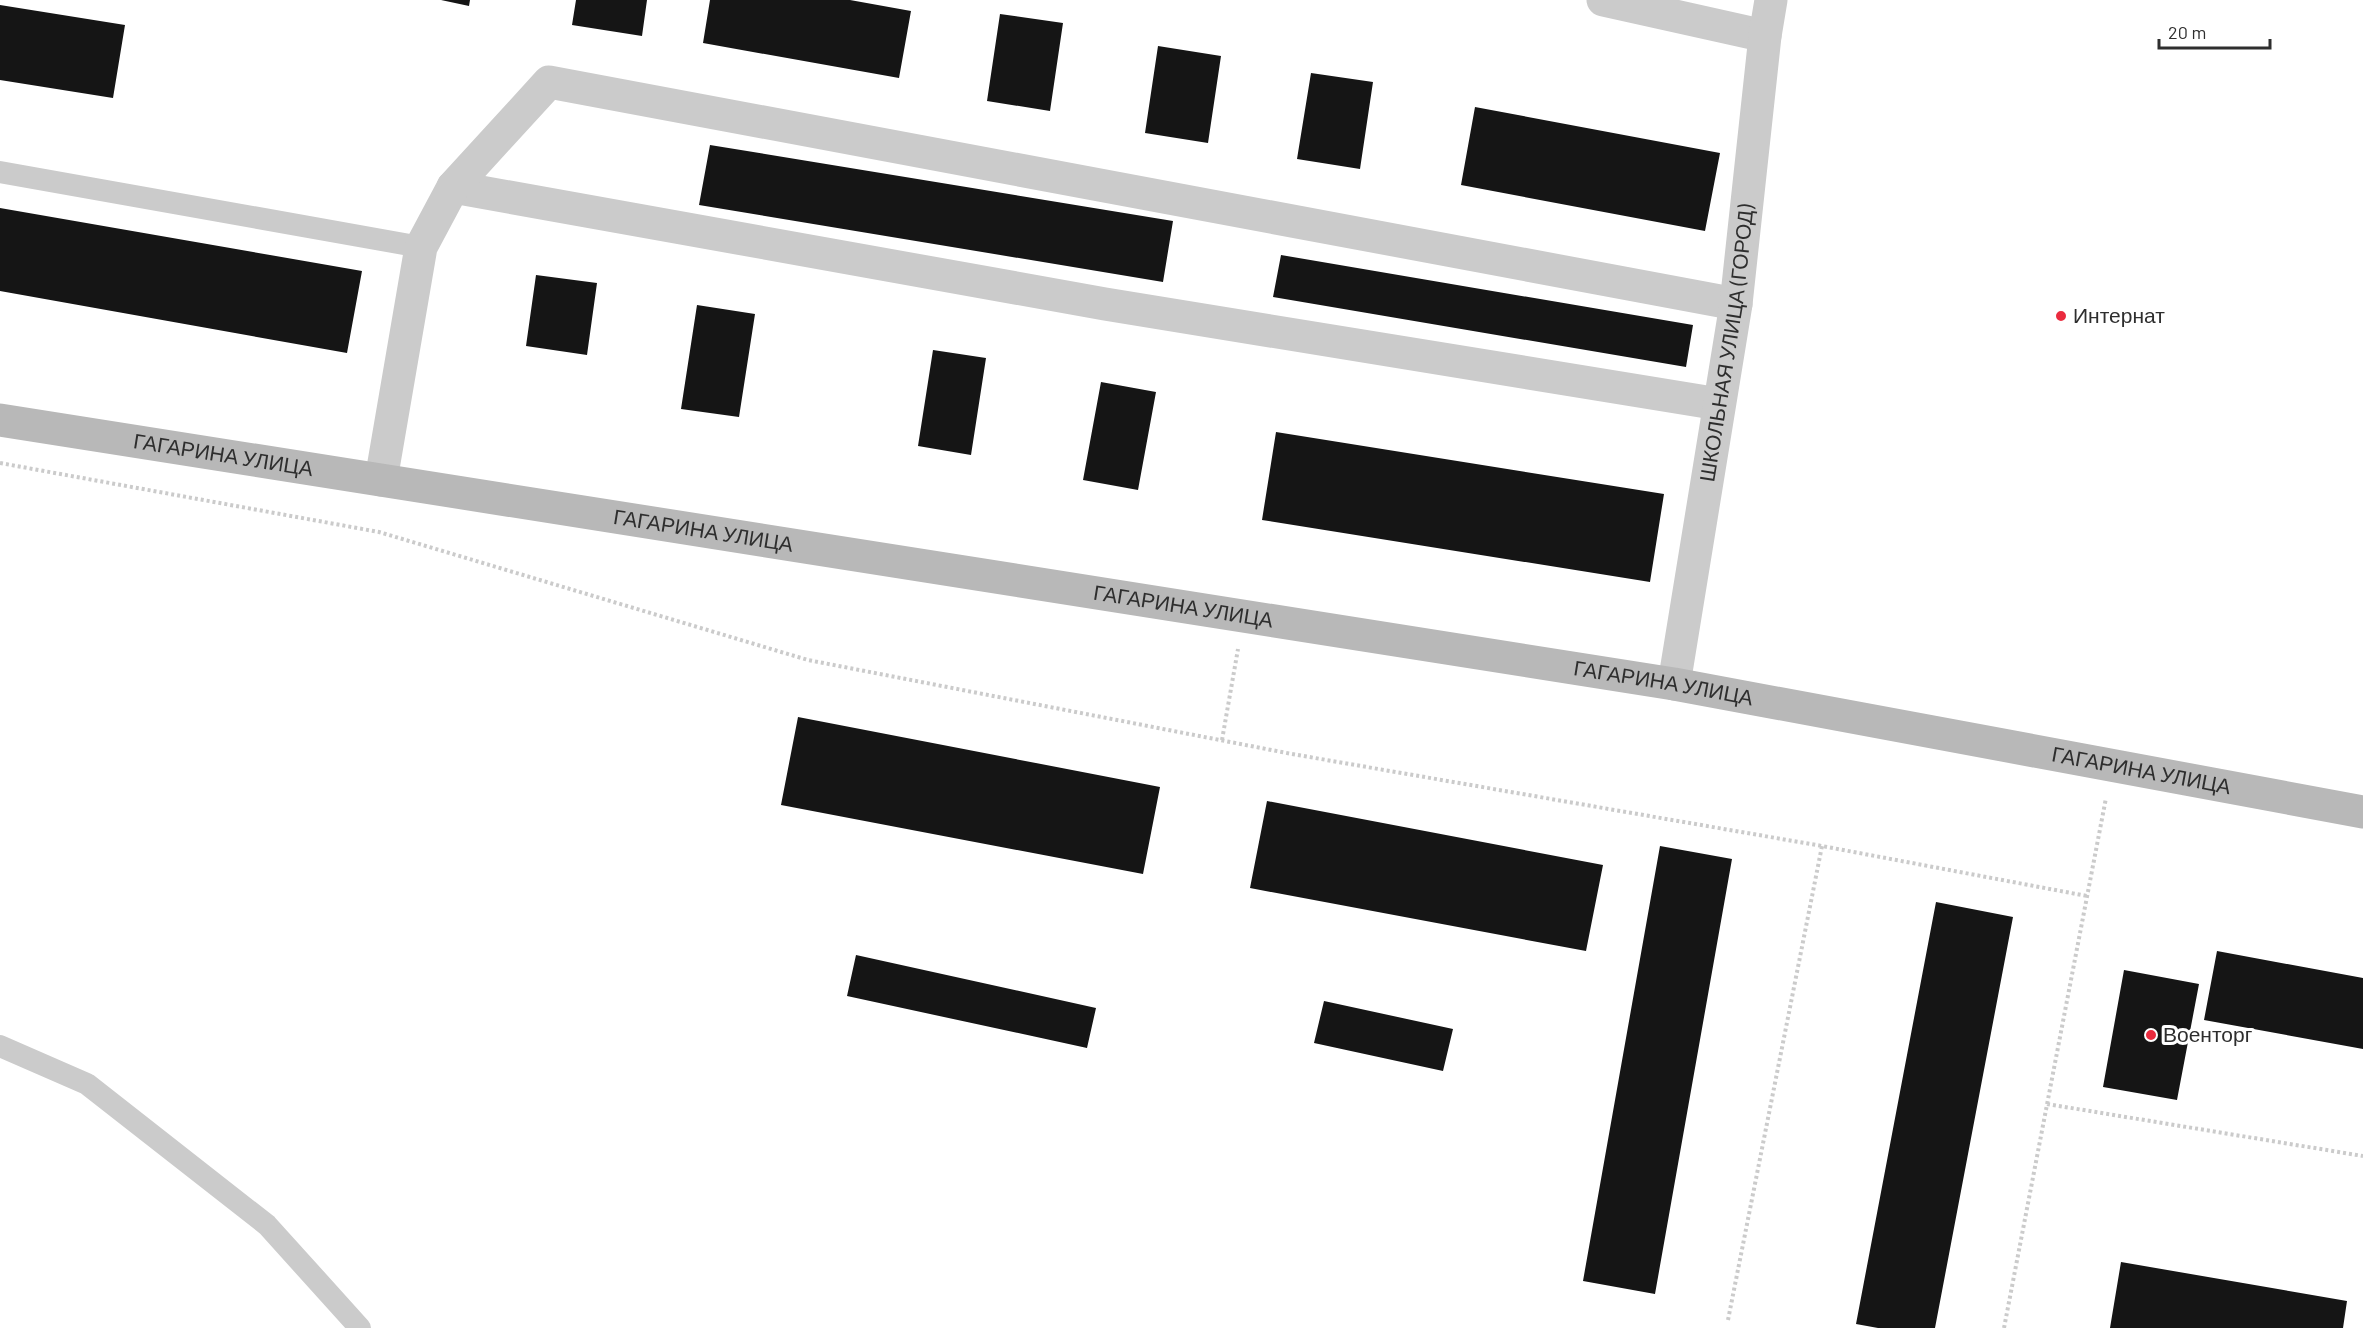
<svg xmlns="http://www.w3.org/2000/svg" width="2363" height="1328" viewBox="0 0 2363 1328" font-family="Barlow,sans-serif">
	<style>
		.building { fill: #151515 }
		.lines { fill: none; stroke-linecap: round; stroke-linejoin: round }
		.path { stroke: #cbcbcb; stroke-width: 4; stroke-dasharray: 3 3; stroke-linecap: butt }
		.lane { stroke: #cbcbcb; stroke-width: 22 }
		.street { stroke: #cbcbcb; stroke-width: 33 }
		.secondary { stroke: #b8b8b8; stroke-width: 33 }
		.poi-dot { fill: #ea2b3e; stroke: #fff; stroke-width: 2 }
		.labels { text-anchor: middle; stroke-width: 6; stroke-linejoin: round; paint-order: stroke }
		.poi-label { font-size: 21px; fill: #2e2e2e; stroke: #fff; text-anchor: start }
		.street-label { font-size: 21px; fill: #2e2e2e; stroke: #fff }
	</style>
	<rect width="100%" height="100%" fill="#fff"/>
	<path class="building" d="M441,0h29l-1,6z
		M576,0h71l-5,36 -70,-11z
		M710,0h140l61,11 -12,67 -196,-35z
		M0,5l125,20 -12,73 -113,-18z
		M1000,14l63,9 -13,88 -63,-10z
		M1158,46l63,10 -13,87 -63,-10z
		M1311,73l62,9 -13,87 -63,-10z
		M1475,107l245,46 -15,78 -244,-46z
		M710,145l463,76 -10,61 -464,-77z
		M0,208l362,63 -15,82 -347,-62z
		M1281,255l412,70 -7,42 -413,-70z
		M536,275l61,8 -10,72 -61,-9z
		M697,305l58,9 -16,103 -58,-8z
		M933,350l53,8 -15,97 -53,-9z
		M1101,382l55,10 -18,98 -55,-10z
		M1276,432l388,62 -14,88 -388,-62z
		M798,717l362,70 -17,87 -362,-69z
		M1267,801l336,64 -17,86 -336,-63z
		M1660,846l72,13 -77,435 -72,-13z
		M1936,902l77,15 -78,411h-57l-22,-4z
		M2217,951l146,27v71l-159,-29z
		M856,955l240,53 -9,40 -240,-52z
		M2124,970l75,14 -22,116 -74,-13z
		M1324,1001l129,28 -10,42 -129,-28z
		M2121,1262l226,39 -4,27h-233z"/>
	<g class="lines">
		<path class="path" d="M0,463l379,69 429,128 484,94 530,92 265,50
			M1222,740l16,-91
			M2047,1104l316,52
			M1728,1320l94,-474
			M2004,1328l102,-530"/>
		<path class="lane" d="M0,172l421,75
			M0,1046l87,38 180,141 93,103"/>
		<g class="street">
			<path d="M1603,0l162,36"/>
			<path d="M453,187l652,117 614,100"/>
			<path d="M381,480l40,-233 32,-60 96,-105 1187,222"/>
			<path id="s1" d="M1674,684l62,-380 29,-268 6,-36"/>
		</g>
		<path class="secondary" id="s2" d="M0,420l1674,264 689,128"/>
	</g>
	<g class="poi-dot">
		<circle cx="2061" cy="316" r="6"/>
		<circle cx="2151" cy="1035" r="6"/>
	</g>
	<g class="labels">
		<g class="poi-label">
			<text x="2073" y="323">Интернат</text>
			<text x="2163" y="1042">Военторг</text>
		</g>
		<g class="street-label">
			<text dy="7" stroke="none"><textPath href="#s1" startOffset="345">ШКОЛЬНАЯ УЛИЦА (ГОРОД)</textPath></text>
			<text dy="7" stroke="none"><textPath href="#s2" startOffset="226">ГАГАРИНА УЛИЦА</textPath></text>
			<text dy="7" stroke="none"><textPath href="#s2" startOffset="712">ГАГАРИНА УЛИЦА</textPath></text>
			<text dy="7" stroke="none"><textPath href="#s2" startOffset="1198">ГАГАРИНА УЛИЦА</textPath></text>
			<text dy="7" stroke="none"><textPath href="#s2" startOffset="1684">ГАГАРИНА УЛИЦА</textPath></text>
			<text dy="7" stroke="none"><textPath href="#s2" startOffset="2170">ГАГАРИНА УЛИЦА</textPath></text>
		</g>
	</g>
	<path d="M2159 39v9h111v-9" fill="none" stroke="#2e2e2e" stroke-width="3"/>
	<text x="2168" y="39" font-size="18" fill="#2e2e2e" stroke="#ffffff" stroke-width="4.5" paint-order="stroke">20 m</text>
</svg>
